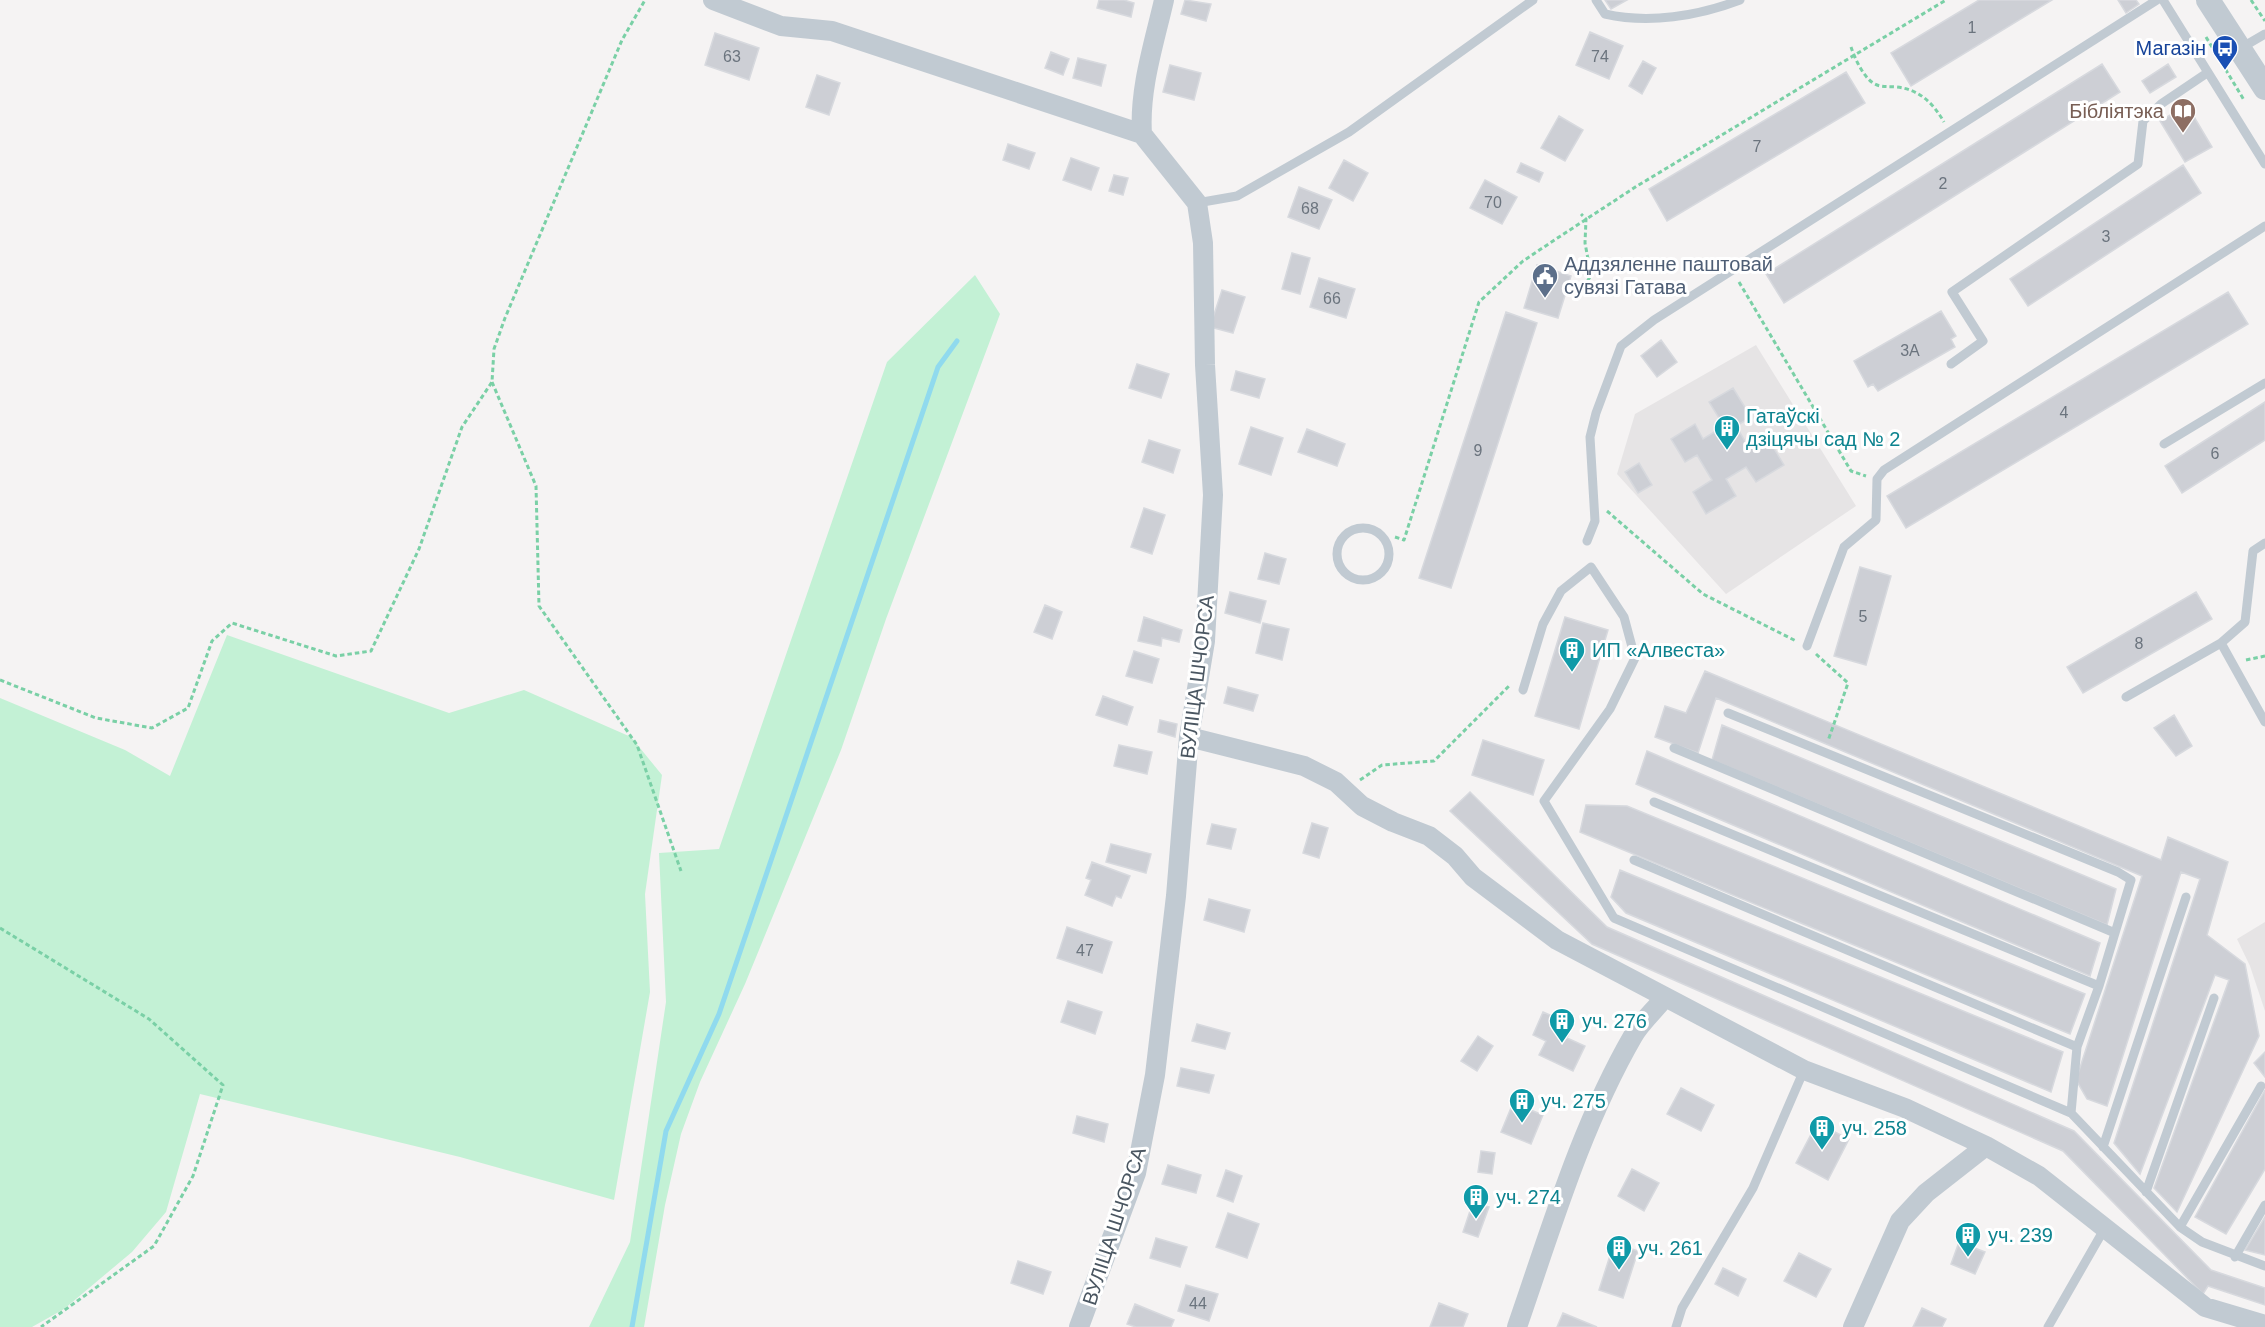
<svg xmlns="http://www.w3.org/2000/svg" width="2265" height="1327" viewBox="0 0 2265 1327" font-family="Arial,sans-serif">
	<style>
		.education { fill: #e6e4e5 }
		.green { fill: #c3f1d5 }
		.lines { fill: none; stroke-linecap: round; stroke-linejoin: round }
		.stream { stroke: #90daee; stroke-width: 5 }
		.building { fill: #cdcfd5; stroke: #d7d9de; stroke-width: 1.5 }
		.path { stroke: #7ad0a6; stroke-width: 3; stroke-dasharray: 4.5 3; stroke-linecap: butt }
		.service { stroke: #c1cad2; stroke-width: 9 }
		.minor { stroke: #c1cad2; stroke-width: 20 }
		.tertiary { stroke: #c1cad2; stroke-width: 24 }
		.labels { text-anchor: middle; stroke-width: 6; stroke-linejoin: round; paint-order: stroke }
		.number-label { font-size: 16px; fill: #6b747e }
		.transit-label { font-size: 20px; fill: #164399; stroke: #fff; text-anchor: end }
		.education-label { font-size: 20px; fill: #785e54; stroke: #fff; text-anchor: end }
		.service-label { font-size: 20px; fill: #4e5e75; stroke: #fff; text-anchor: start }
		.culture-label { font-size: 20px; fill: #0d838f; stroke: #fff; text-anchor: start }
		.street-label { font-size: 20px; fill: #4a5661; stroke: #fff }
	</style>
	<rect width="100%" height="100%" fill="#f5f3f3"/>
	<path class="education" d="M1756,345l100,161 -130,88 -109,-120 18,-60z
		M2265,922v89l-15,-45 -13,-27z"/>
	<path class="green" d="M975,275l25,39 -114,305 -45,131 -96,234 -45,98 -19,52 -16,71 -21,122h-55l41,-85 36,-240 -7,-149 60,-4 168,-487z
		M227,635l222,78 75,-23 107,47 31,38 -17,119 5,98 -36,208 -154,-43 -260,-63 -34,118 -34,40 -68,57 -32,18h-32v-629l125,52 45,26z"/>
	<g class="lines">
		<path class="stream" d="M632,1327l34,-196 53,-117 219,-647 19,-26"/>
	</g>
	<path class="building" d="M1099,0h25l10,3 -3,14 -34,-9z
		M1185,0l26,4 -5,17 -25,-7z
		M1605,0h22l-16,9z
		M1979,0h73l-141,86 -20,-33z
		M2118,0h18l3,4 -13,9z
		M1590,32l33,14 -14,33 -33,-14z
		M715,33l44,15 -10,32 -44,-15z
		M1051,52l18,7 -6,16 -18,-7z
		M1078,58l28,7 -5,21 -28,-8z
		M1643,61l13,7 -14,26 -13,-8z
		M2102,64l18,28 -336,211 -18,-29z
		M2168,64l8,13 -26,16 -8,-12z
		M1170,65l31,8 -7,27 -31,-8z
		M1846,72l19,31 -198,118 -18,-32z
		M817,75l23,8 -11,32 -23,-8z
		M2187,105l25,42 -27,15 -25,-41z
		M1559,116l24,14 -18,31 -24,-13z
		M1008,144l27,9 -6,16 -26,-9z
		M1071,158l28,10 -8,22 -28,-10z
		M1344,160l24,13 -15,28 -24,-13z
		M1521,163l22,10 -4,9 -22,-10z
		M2183,165l18,28 -173,113 -18,-27z
		M1114,175l14,3 -5,17 -14,-4z
		M1485,180l32,17 -15,27 -32,-16z
		M1299,187l33,13 -13,29 -31,-12z
		M1292,253l18,5 -10,36 -18,-5z
		M1537,265l34,11 -13,42 -34,-10z
		M1319,278l36,11 -9,29 -36,-11z
		M1222,290l23,7 -12,36 -23,-6z
		M2228,292l20,32 -342,204 -19,-32z
		M1941,311l15,25 -5,3 4,8 -77,44 -5,-7 -5,3 -14,-26z
		M1506,312l31,11 -86,265 -32,-10z
		M1661,340l16,22 -20,15 -16,-21z
		M1137,364l32,10 -8,24 -32,-10z
		M1236,371l29,8 -6,19 -28,-8z
		M1733,388l18,29 -15,9 13,22 18,-11 17,28 -28,17 -10,-15 -20,12 10,17 -30,18 -13,-22 19,-12 -15,-25 -12,7 -14,-23 24,-15 8,15 21,-13 -15,-24z
		M2265,402v38l-83,53 -17,-27z
		M1251,427l32,11 -12,37 -32,-11z
		M1307,429l38,15 -8,22 -39,-14z
		M1149,440l31,10 -7,23 -31,-11z
		M1639,463l13,22 -14,8 -13,-21z
		M1144,508l21,7 -13,39 -21,-7z
		M1265,553l21,6 -7,25 -21,-5z
		M1860,567l31,9 -25,89 -32,-9z
		M1230,592l36,9 -6,22 -35,-10z
		M2196,592l16,27 -129,74 -16,-26z
		M1045,605l17,7 -10,27 -18,-7z
		M1144,617l38,13 -3,12 -17,-4 -1,8 -23,-5z
		M1565,617l43,13 -29,99 -44,-13z
		M1263,623l26,6 -7,31 -26,-7z
		M1134,651l25,8 -7,24 -26,-7z
		M1705,671l456,189 7,-23 60,25 -21,73 38,29 14,72 -82,176 -23,-24 75,-208 -14,-5 -75,199 -26,-31 86,-264 -19,-7 -74,234 -20,-7 -11,-19 66,-204 -426,-178 -18,55 -43,-16 10,-31 21,7z
		M1228,687l30,8 -5,16 -29,-8z
		M1103,696l30,11 -6,18 -31,-10z
		M2174,715l18,31 -16,10 -22,-28z
		M1160,720l17,4 -2,13 -17,-5z
		M1722,725l394,164 -9,36 -395,-165z
		M1483,740l61,20 -11,35 -61,-20z
		M1119,745l33,7 -5,22 -33,-8z
		M1647,751l453,192 -10,33 -454,-192z
		M1470,792l137,135 467,204 137,139 54,18v17l-57,-19 -5,8 -140,-143 -471,-207 -142,-133z
		M1586,805l41,1 458,188 -15,40 -490,-202z
		M1312,823l16,5 -9,30 -16,-5z
		M1212,824l24,5 -5,20 -24,-5z
		M1111,844l40,10 -5,19 -40,-11z
		M1092,862l38,14 -9,22 -5,-2 -4,10 -27,-11 6,-15 -5,-2z
		M1620,870l443,182 -12,40 -425,-179 -15,-16z
		M1209,899l41,11 -6,22 -40,-12z
		M1067,927l45,15 -10,31 -45,-15z
		M1068,1001l34,11 -7,22 -34,-12z
		M1543,1012l30,13 -6,13 18,8 -12,25 -34,-16 7,-14 -13,-6z
		M1197,1024l33,9 -5,16 -33,-8z
		M1478,1036l15,10 -16,25 -16,-10z
		M2265,1052v25l-11,-14z
		M1181,1068l33,7 -5,18 -32,-7z
		M1681,1088l33,17 -13,26 -34,-17z
		M2265,1090v79l-39,65 -31,-17z
		M1513,1103l30,12 -12,29 -30,-12z
		M1077,1116l31,8 -4,18 -31,-9z
		M1817,1123l32,16 -21,41 -32,-17z
		M1481,1151l14,2 -3,21 -14,-2z
		M1168,1165l33,10 -5,18 -34,-9z
		M1632,1169l27,14 -15,28 -26,-15z
		M1226,1170l16,6 -9,26 -16,-6z
		M1473,1202l16,5 -11,30 -15,-5z
		M1228,1213l31,11 -12,34 -31,-11z
		M2265,1217v38l-20,-5z
		M1156,1238l31,9 -7,20 -30,-9z
		M1959,1242l26,10 -10,22 -24,-10z
		M1614,1243l24,8 -15,47 -24,-8z
		M1799,1253l32,16 -15,28 -32,-16z
		M1018,1261l33,11 -8,22 -32,-11z
		M1723,1268l23,11 -8,17 -23,-12z
		M1186,1285l32,9 -9,27 -31,-10z
		M1439,1303l29,11 -5,13h-33z
		M1135,1304l39,16 -3,7h-35l-9,-3z
		M1922,1308l24,11 -4,8h-29z
		M1563,1313l34,14h-40z"/>
	<g class="lines">
		<path class="path" d="M2251,0l14,21
			M2206,37l38,63
			M1851,47c4,12 12,29 22,36 8,5 15,3 24,4 23,3 36,16 47,35
			M1739,282l112,189 15,5
			M1566,290l14,4 11,-19 -6,-32 1,-24 -5,-5
			M492,382l44,104 3,120 98,139 44,126
			M1607,511l96,83 93,47
			M1395,537l9,3 75,-238 44,-41 33,-22 81,-53 309,-186
			M1816,654l32,29 -20,58
			M2246,660l19,-4
			M0,680l96,38 56,10 36,-20 24,-67 20,-18 104,33 35,-5 48,-102 43,-122 30,-45 2,-33 11,-31 117,-278 23,-40
			M1360,780l22,-15 52,-4 76,-76
			M0,928l149,91 74,66 -30,91 -39,70 -113,81"/>
		<path class="service" d="M1596,0l9,14c44,10 93,2 135,-14
			M2163,0l102,164
			M2241,48l24,-14
			M1197,203l40,-7 112,-64 184,-132
			M1951,364l32,-23 -31,-49 186,-128 5,-43 18,-17 46,-31
			M2164,444l101,-61
			M1337 554a26 26 0 1 1 52 0a26 26 0 1 1-52 0Z
			M1587,541l8,-20 -5,-84 6,-24 25,-67 33,-26 503,-320
			M2221,643l44,79
			M1807,646l37,-99 32,-27 1,-41 7,-9 381,-244
			M1523,690l20,-66 18,-33 30,-24 33,50 11,41 -25,51 -66,92 70,117 457,195 109,114 22,15 63,24
			M2126,697l95,-54 24,-21 8,-71 12,-8
			M1728,713l390,159 13,8 -32,106 -22,61 -6,66
			M1674,748l441,185
			M1654,802l445,184
			M1634,860l443,187
			M2103,1147l83,-250
			M2146,1192l68,-194
			M2180,1227l81,-141
			M2235,1257l30,-52
			M1676,1327l6,-19 71,-120 51,-118
			M2048,1327l58,-101"/>
		<path class="minor" d="M713,0l68,26 51,5 310,103
			M1189,737l115,29 32,16 26,24 31,16 36,14 26,20 18,21 84,63 247,130 101,38 81,38 53,30 166,131 60,18
			M1079,1327l57,-154 19,-98 21,-179 13,-159 16,-96 8,-146 -8,-130 -2,-122 -6,-40 -55,-69c-3,-45 12,-90 22,-134
			M1517,1327c34,-98 64,-201 116,-291 8,-14 22,-26 32,-39
			M1853,1327l47,-106 26,-28 60,-47"/>
		<path class="tertiary" d="M2208,0l57,88"/>
	</g>
	<defs>
		<g id="bus-pin" transform="scale(1.35)"><path d="M0 17L-7.5 6A9.5 9.5 0 1 1 7.5 6Z" fill="#1a4fb4" stroke="#fff"/><path d="M-5-6H5V4H4V6H2V4H-2V6H-4V4H-5ZM-3.5-4V0h7V-4ZM-3.5 1.2v1.5H-2V1.2ZM2 1.2v1.5H3.5V1.2Z" fill="#fff"/></g>
		<g id="library-pin" transform="scale(1.35)"><path d="M0 17L-7.5 6A9.5 9.5 0 1 1 7.5 6Z" fill="#8d6e63" stroke="#fff"/><path d="M-6-4Q-3-5.5-.7-3.5V5Q-3 3-6 4ZM6-4Q3-5.5 .7-3.5V5Q3 3 6 4Z" fill="#fff"/></g>
		<g id="civic-pin" transform="scale(1.35)"><path d="M0 17L-7.5 6A9.5 9.5 0 1 1 7.5 6Z" fill="#5c6f8a" stroke="#fff"/><path d="M-.6-6.5H3V-4.5H.6V-3L4-1V1h2V6H-6V1h2V-1L-.6-3ZM-1.2 2.5V6h2.4V2.5Z" fill="#fff"/></g>
		<g id="building-pin" transform="scale(1.35)"><path d="M0 17L-7.5 6A9.5 9.5 0 1 1 7.5 6Z" fill="#0f9aa8" stroke="#fff"/><path d="M-4-6H4V6H1V3H-1V6H-4ZM-2.5-4.3h1.7v1.8h-1.7ZM.8-4.3h1.7v1.8H.8ZM-2.5-1h1.7V.8h-1.7ZM.8-1h1.7V.8H.8Z" fill="#fff"/></g>
	</defs>
	<g fill-rule="evenodd">
		<use href="#bus-pin" x="2225" y="48"/>
		<use href="#library-pin" x="2183" y="111"/>
		<use href="#civic-pin" x="1545" y="276"/>
		<use href="#building-pin" x="1727" y="428"/>
		<use href="#building-pin" x="1572" y="650"/>
		<use href="#building-pin" x="1562" y="1021"/>
		<use href="#building-pin" x="1522" y="1101"/>
		<use href="#building-pin" x="1822" y="1128"/>
		<use href="#building-pin" x="1476" y="1197"/>
		<use href="#building-pin" x="1968" y="1235"/>
		<use href="#building-pin" x="1619" y="1248"/>
	</g>
	<g class="labels">
		<g class="number-label">
			<text x="1972" y="33">1</text>
			<text x="732" y="62">63</text>
			<text x="1600" y="62">74</text>
			<text x="1757" y="152">7</text>
			<text x="1943" y="189">2</text>
			<text x="1493" y="208">70</text>
			<text x="1310" y="214">68</text>
			<text x="2106" y="242">3</text>
			<text x="1332" y="304">66</text>
			<text x="1910" y="356">3А</text>
			<text x="2064" y="418">4</text>
			<text x="1478" y="456">9</text>
			<text x="2215" y="459">6</text>
			<text x="1863" y="622">5</text>
			<text x="2139" y="649">8</text>
			<text x="1085" y="956">47</text>
			<text x="1198" y="1309">44</text>
		</g>
		<g class="transit-label">
			<text x="2206" y="55">Магазін</text>
		</g>
		<g class="education-label">
			<text x="2164" y="118">Бібліятэка</text>
		</g>
		<g class="service-label">
			<text x="1564" y="271">Аддзяленне паштовай<tspan x="1564" dy="23">сувязі Гатава</tspan></text>
		</g>
		<g class="culture-label">
			<text x="1746" y="423">Гатаўскі<tspan x="1746" dy="23">дзіцячы сад № 2</tspan></text>
			<text x="1592" y="657">ИП «Алвеста»</text>
			<text x="1582" y="1028">уч. 276</text>
			<text x="1541" y="1108">уч. 275</text>
			<text x="1842" y="1135">уч. 258</text>
			<text x="1496" y="1204">уч. 274</text>
			<text x="1988" y="1242">уч. 239</text>
			<text x="1638" y="1255">уч. 261</text>
		</g>
		<g class="street-label">
			<text transform="translate(1197 677) rotate(-83)" y="7">ВУЛІЦА ШЧОРСА</text>
			<text transform="translate(1114 1226) rotate(-72)" y="7">ВУЛІЦА ШЧОРСА</text>
		</g>
	</g>
</svg>
